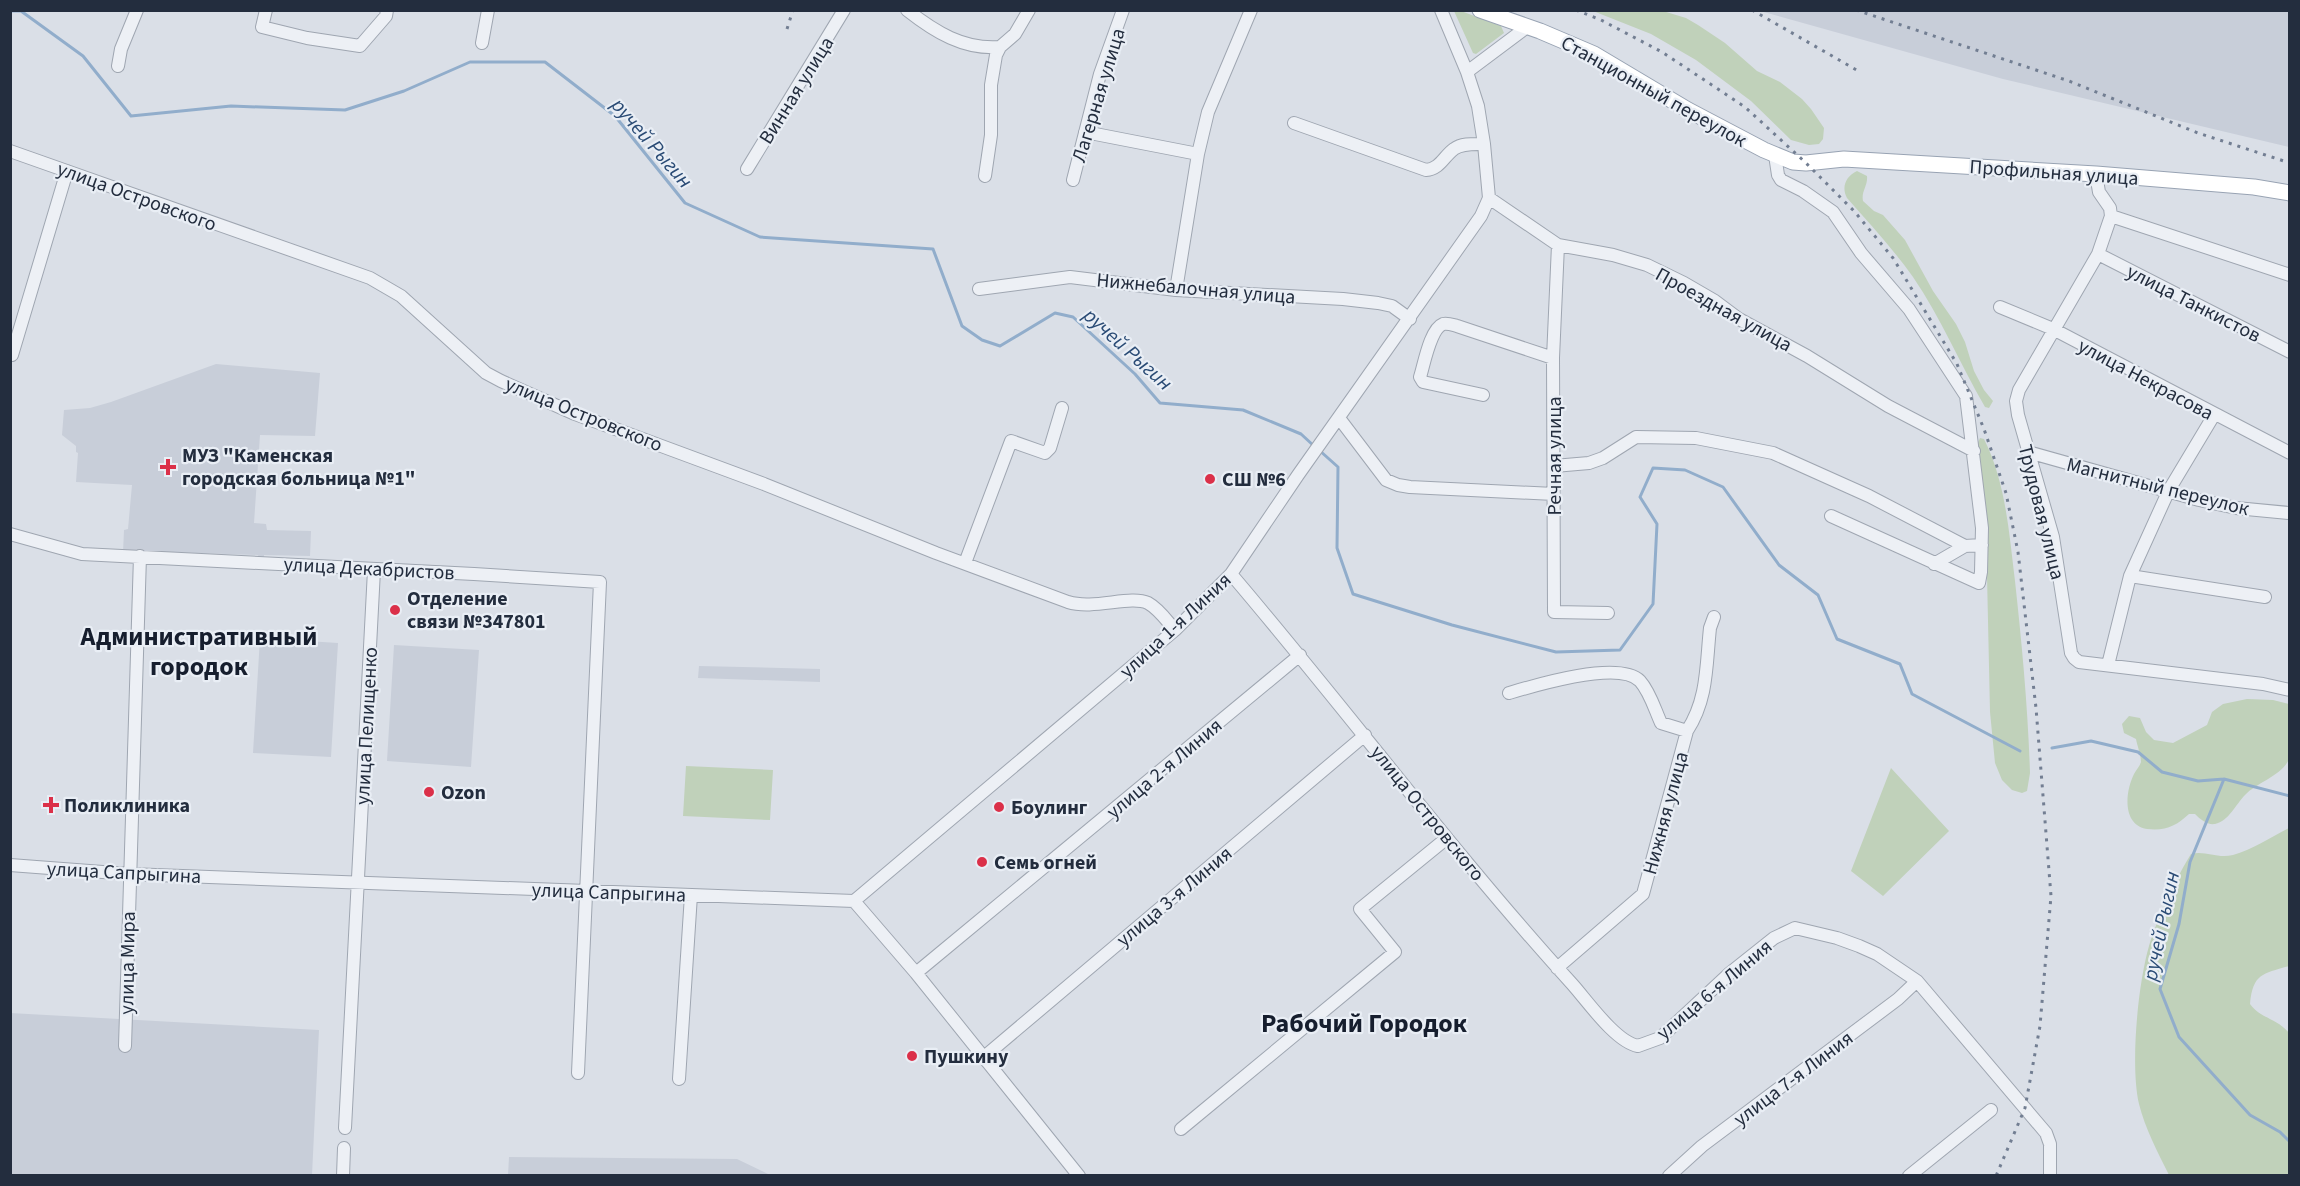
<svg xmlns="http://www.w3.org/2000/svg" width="2300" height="1186" viewBox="0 0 2300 1186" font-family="'Source Sans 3',sans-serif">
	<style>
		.built { fill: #c8ced9 }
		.green { fill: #c0d1ba }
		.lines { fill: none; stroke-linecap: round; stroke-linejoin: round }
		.stream { stroke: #91adcb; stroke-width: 3 }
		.minor-casing { stroke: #9fa6b1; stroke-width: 14 }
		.major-casing { stroke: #98a3b3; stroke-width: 17 }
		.minor { stroke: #edf0f5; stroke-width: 12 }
		.major { stroke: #fff; stroke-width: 15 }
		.rail { stroke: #727e92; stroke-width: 3; stroke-dasharray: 3 6; stroke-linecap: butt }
		.poi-dot { fill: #db3049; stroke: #e9eef5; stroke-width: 2 }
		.labels { text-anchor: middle; stroke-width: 4.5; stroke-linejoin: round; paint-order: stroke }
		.street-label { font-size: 20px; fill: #232d3e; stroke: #e9eef5 }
		.poi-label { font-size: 20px; font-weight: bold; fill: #232d3e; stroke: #e9eef5; text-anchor: start }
		.water-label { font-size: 21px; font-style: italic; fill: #2a4b75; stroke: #e9eef5 }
		.district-label { font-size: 26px; font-weight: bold; fill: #161e2e; stroke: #e9eef5 }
	</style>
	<rect width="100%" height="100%" fill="#dadfe7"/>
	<path class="built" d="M1760,11h529v136l-286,-68z
		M216,364l104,9 -5,63 -55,-1 -6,88 12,1 1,6 44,1 -1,25 -46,-1v4h-5l-1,-4 -120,-4 -15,2 1,-23 4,-1 4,-44 -56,-3 2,-29 -2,-1v-6l-14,-11 2,-25 26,-2 21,-6z
		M260,638l78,5 -7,114 -78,-4z
		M394,645l85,5 -8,117 -84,-6z
		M699,666l121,3v13l-122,-4z
		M10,1013l309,17 -7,145h-301z
		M509,1157l228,2 33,16h-262z"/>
	<path class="green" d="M1618,10l45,1 23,7 12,7 27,18 32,28 23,11 22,17 9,10 13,19 -1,11 -4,5 -10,1 -18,-5 -40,-39 -55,-41 -45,-26 -58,-23z
		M1454,11h7l40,15 3,7 -28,21 -3,-1z
		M1857,171l10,5c1,10 -6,15 -4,25l11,10 9,4 22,25 28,51 23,33 9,18 9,29 10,19 9,11 -4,7 -4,-1c-25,-43 -44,-89 -72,-130 -20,-28 -43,-53 -66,-79 -6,-11 -1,-22 10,-27z
		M1980,438l4,1c22,44 25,94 31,142 7,64 13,128 15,192l-3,18 -5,2 -10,-3 -10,-10 -7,-17 -5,-51 -4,-182 -9,-85z
		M2247,699l26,1 16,4c1,16 4,36 1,52 -5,19 -33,26 -45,39 -9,9 -16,26 -30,29 -8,1 -14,-4 -20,-10h-6c-13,12 -23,17 -42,15 -25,-4 -22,-37 -13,-55 2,-4 6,-8 7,-12 0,-7 -4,-17 -5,-23l-12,-6 -2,-9 7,-8 11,2 6,14 8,8 19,3 34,-18 5,-13 11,-8z
		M686,766l87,4 -3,50 -87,-4z
		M1891,768l58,63 -66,65 -32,-25z
		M2289,828v138c-26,8 -36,7 -39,38 11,15 27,14 39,29v142h-120c-11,-22 -24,-47 -30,-71 -9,-39 -1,-120 10,-158 8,-27 27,-68 42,-92 14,-4 26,5 42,1 19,-5 38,-18 56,-27z"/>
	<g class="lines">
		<path class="stream" d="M10,11h11l62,45 48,60 100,-10 114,4 59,-19 66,-29h75l70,54 70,87 75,34 173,12 29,77 20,14 18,6 55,-33 18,4 62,57 25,29 83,7 58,24 13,12
			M1319,450l19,17 -1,81 16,46 99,31 104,27 64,-2 33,-46 4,-80 -17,-27 13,-29 32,2 38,17 56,78 39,30 19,44 63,25 12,30 108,57
			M2052,748l39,-7 47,11 24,20 36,9 26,-2 66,17
			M2224,779l-34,83 -11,62 -19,65 19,48 71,78 30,17 10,10"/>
		<g class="minor-casing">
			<path id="minor" d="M266,10l-4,17 45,11 53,8 26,-30 1,-6
				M907,10c28,22 57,40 93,37
				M1441,10l26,62
				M482,43l6,-33
				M118,66l3,-17 16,-39
				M1294,123l132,47c14,-1 18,-14 28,-21 8,-6 20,-5 30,-5
				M1085,132l113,22
				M10,151l360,127 31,18 85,77 15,8 74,33 189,70 172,69 132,49c26,8 62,-7 80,1 11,6 19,18 27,27
				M1775,155l3,20 3,5 22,11 30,21 28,41 48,56 57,87 16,132 -1,44 -2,11 -148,-67
				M747,169l97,-159
				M2096,174l3,18 11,16 1,8 -13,38 -79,136 -3,11 2,14 35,122 18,116 3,5 5,4 184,22 27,6
				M985,176l6,-41v-50l5,-30 4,-8 15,-13 14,-24
				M1073,180l27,-106 23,-64
				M1489,198l69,47 55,10 34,10 37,18 31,18 24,18 68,37 81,50 86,45
				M2111,216l179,59
				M1558,245l-5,113 1,254 54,1
				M2098,254l192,98
				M979,289l91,-12 106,13 167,9 35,4 14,3 18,13
				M1176,290l22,-136 10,-42 43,-102
				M2000,307l53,22 237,124
				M12,355l55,-184
				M1483,395l-60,-13 -3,-5c4,-12 10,-48 23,-53 5,-1 10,1 14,2l96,32
				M1339,418l47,62 12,5 12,2 144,7
				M2028,452l171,48 37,8 53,5
				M1554,466l35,-3 14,-5 33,-21 60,1 77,15 96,43 96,50 17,-1
				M10,534l72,20 392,20 126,8 -22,491
				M965,563l46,-122 34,12 5,-5 12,-40
				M1934,564l31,-18
				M1231,574c116,136 222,279 342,411 15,17 43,57 65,61l22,-8 70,-65 44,-35 21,-10 42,10 22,8 18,8 40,27 129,152 4,11v32
				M2130,576l135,21
				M2108,665l22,-89 39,-86 45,-75
				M1509,693c27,-8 110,-33 131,-12 10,11 15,29 21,42l26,8
				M10,865l119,9 725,27 62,72 163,203
				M854,901l321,-271 56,-56 67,-99 183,-259 8,-18 -5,-54 -6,-38 -11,-34 60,-45
				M1557,968l86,-74 44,-163c21,-32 19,-66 23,-103l4,-11
				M916,973l384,-318
				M125,1046l15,-490
				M984,1057l381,-322
				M679,1079l12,-184
				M345,1128l29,-558
				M1181,1129l214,-177 -35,-43 87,-71
				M343,1176l1,-28
				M1669,1176l33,-30 196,-147 19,-18
				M1909,1176l82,-66"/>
		</g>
		<g class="major-casing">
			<path id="major" d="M1480,10l60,21 54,23 94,56 76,40 29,12 13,1 38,-4 252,15 158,13 36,6"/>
		</g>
		<use href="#minor" class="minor"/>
		<use href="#major" class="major"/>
		<path class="rail" d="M1576,10l25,10 61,32 83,55 61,56 48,48 39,47 64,106 27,65 22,64 12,59 18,156 15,188 -11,130 -15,82 -29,68
			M1752,10l108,62
			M1856,10l213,71 129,52 92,30
			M787,29l6,-19"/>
	</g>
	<g class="poi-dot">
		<path d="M165 458h6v6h6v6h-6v6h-6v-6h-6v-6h6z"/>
		<circle cx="1210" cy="479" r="6"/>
		<circle cx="395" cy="610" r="6"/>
		<circle cx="429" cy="792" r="6"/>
		<path d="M48 796h6v6h6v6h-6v6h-6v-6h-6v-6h6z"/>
		<circle cx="999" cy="807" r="6"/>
		<circle cx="982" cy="862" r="6"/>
		<circle cx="912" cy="1056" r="6"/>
	</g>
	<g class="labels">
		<g class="street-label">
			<text transform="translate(796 90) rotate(-58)" y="7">Винная улица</text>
			<text transform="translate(1654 91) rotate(29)" y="7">Станционный переулок</text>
			<text transform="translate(1098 95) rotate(-73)" y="7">Лагерная улица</text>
			<text transform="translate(2054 172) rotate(4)" y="7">Профильная улица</text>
			<text transform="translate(137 196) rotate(20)" y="7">улица Островского</text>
			<text transform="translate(1196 288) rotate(5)" y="7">Нижнебалочная улица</text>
			<text transform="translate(2194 303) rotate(27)" y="7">улица Танкистов</text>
			<text transform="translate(1724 309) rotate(29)" y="7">Проездная улица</text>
			<text transform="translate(2146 379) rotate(28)" y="7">улица Некрасова</text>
			<text transform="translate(584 414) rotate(22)" y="7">улица Островского</text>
			<text transform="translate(1554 456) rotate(-90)" y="7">Речная улица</text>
			<text transform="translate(2158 486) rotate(14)" y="7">Магнитный переулок</text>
			<text transform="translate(2042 512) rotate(76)" y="7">Трудовая улица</text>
			<text transform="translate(369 568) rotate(3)" y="7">улица Декабристов</text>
			<text transform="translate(1175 625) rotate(-43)" y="7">улица 1-я Линия</text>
			<text transform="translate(366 726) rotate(-87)" y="7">улица Пелищенко</text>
			<text transform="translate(1164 768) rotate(-40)" y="7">улица 2-я Линия</text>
			<text transform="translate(1428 813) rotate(51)" y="7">улица Островского</text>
			<text transform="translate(1665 813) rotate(-75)" y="7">Нижняя улица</text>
			<text transform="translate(124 872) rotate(3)" y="7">улица Сапрыгина</text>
			<text transform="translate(609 892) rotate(2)" y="7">улица Сапрыгина</text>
			<text transform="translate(1174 896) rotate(-40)" y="7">улица 3-я Линия</text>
			<text transform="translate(127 963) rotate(-89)" y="7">улица Мира</text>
			<text transform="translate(1714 989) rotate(-40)" y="7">улица 6-я Линия</text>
			<text transform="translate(1793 1078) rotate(-37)" y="7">улица 7-я Линия</text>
		</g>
		<g class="poi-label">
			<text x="182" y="462">МУЗ "Каменская<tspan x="182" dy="23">городская больница №1"</tspan></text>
			<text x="1222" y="486">СШ №6</text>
			<text x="407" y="605">Отделение<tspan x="407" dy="23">связи №347801</tspan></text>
			<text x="441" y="799">Ozon</text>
			<text x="64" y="812">Поликлиника</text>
			<text x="1011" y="814">Боулинг</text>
			<text x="994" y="869">Семь огней</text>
			<text x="924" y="1063">Пушкину</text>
		</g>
		<g class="water-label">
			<text transform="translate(652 143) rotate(49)" y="7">ручей Рыгин</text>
			<text transform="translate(1128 349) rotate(42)" y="7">ручей Рыгин</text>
			<text transform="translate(2161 926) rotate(-78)" y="7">ручей Рыгин</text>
		</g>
		<g class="district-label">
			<text x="199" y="645">Административный<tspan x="199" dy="30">городок</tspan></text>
			<text x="1364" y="1032">Рабочий Городок</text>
		</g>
	</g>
	<rect width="2300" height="1186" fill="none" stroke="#232d3e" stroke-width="24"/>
</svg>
